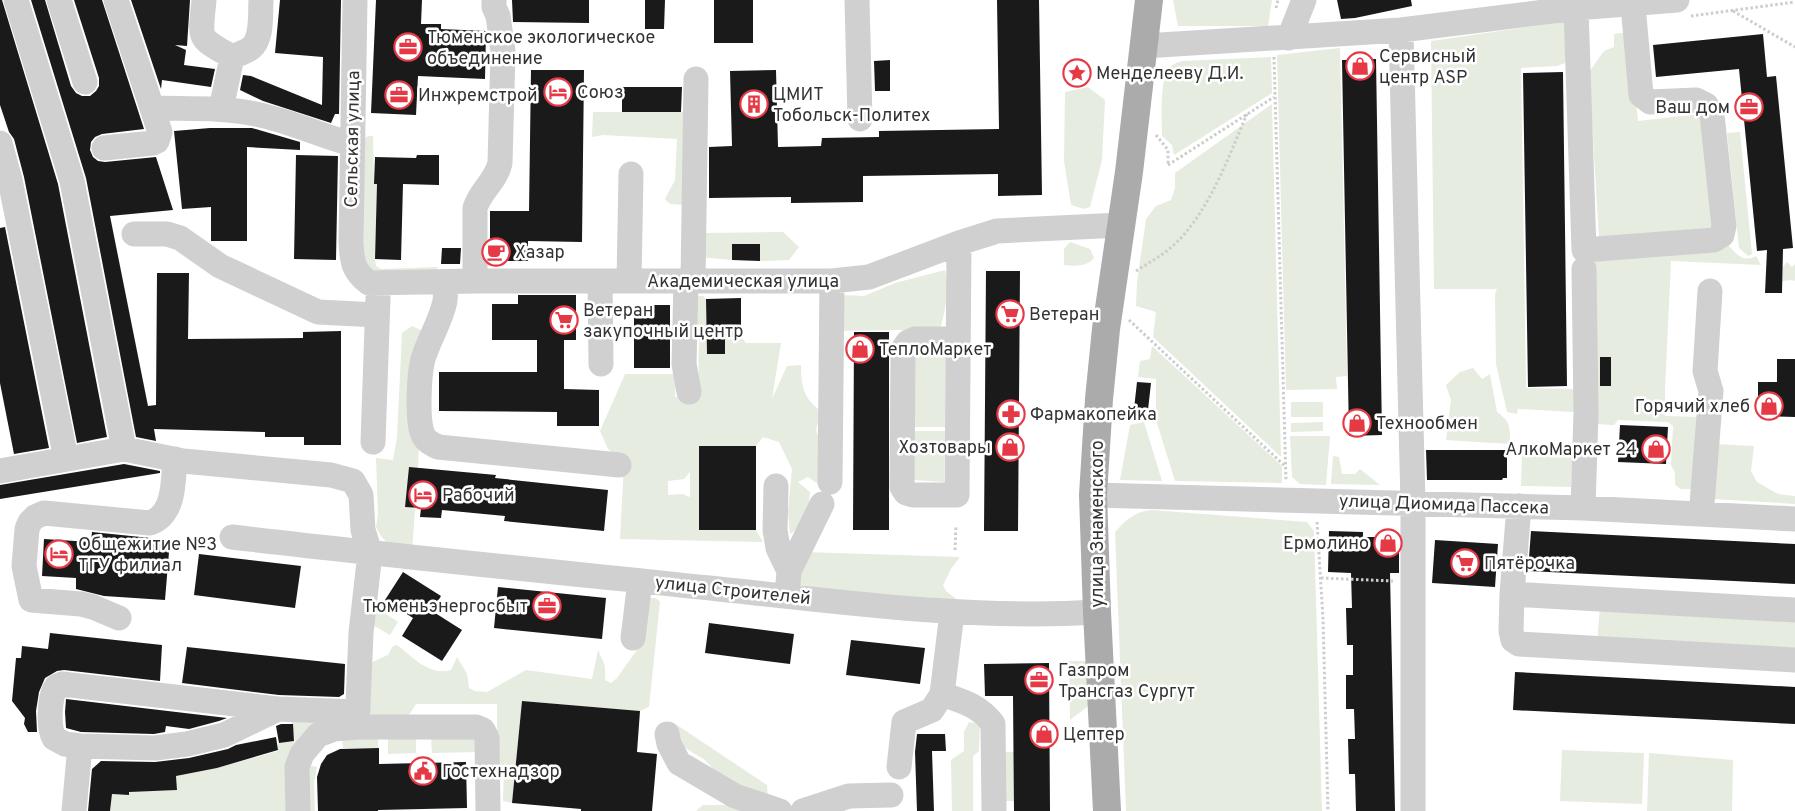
<svg xmlns="http://www.w3.org/2000/svg" width="1795" height="811" viewBox="0 0 1795 811" font-family="Overpass,sans-serif">
	<style>
		.green { fill: #e6ecdf; fill-rule: evenodd }
		.building { fill: #1a1a1a }
		.lines { fill: none; stroke-linecap: round; stroke-linejoin: round }
		.path { stroke: #cdcdcd; stroke-width: 3; stroke-dasharray: 2.5 2.5; stroke-linecap: butt }
		.minor { stroke: #d0d0d0; stroke-width: 25 }
		.major { stroke: #ababab; stroke-width: 28 }
		.labels { text-anchor: middle; stroke-width: 5; stroke-linejoin: round; paint-order: stroke }
		.poi-label { font-size: 18px; fill: #333; stroke: #fff; text-anchor: start }
		.street-label { font-size: 18px; fill: #333; stroke: #fff }
	</style>
	<rect width="100%" height="100%" fill="#fff"/>
	<path class="green" d="M1173,0h99l-4,26h-90z
		M1568,21v41l-11,4 -36,2 5,320 48,1v23l-56,-3 -1,5 -10,-2 -11,-48 -1,-70 2,-5h-63l-3,-248z
		M1629,32l9,89 53,-6h6l6,3 15,109 -119,11 -10,-166 15,-21 10,-4v-13z
		M1340,48l7,328 -11,1 1,12 -51,1 -9,-335z
		M1271,57l1,36 -98,62 -2,-10 -10,-9c0,-17 -3,-53 7,-67 3,-5 7,-6 13,-8z
		M1088,87l17,13 -3,60 -12,47 -6,2 -13,-4 -7,-44 1,-69z
		M1272,104l9,353 -128,-120 3,-25 -20,-6 1,-24 9,-63 10,-13 15,-6 4,-12v-15z
		M593,112h95l-2,93 -16,-1 -5,-5 10,-19 2,-41 -74,-4 -11,2z
		M1740,132l12,122 -4,2 -9,-8 -12,-115z
		M368,136h5l1,47 3,1 -2,75 1,7 5,3 57,-2 -5,7 -60,-1 -9,-7 -2,-118 2,-9z
		M783,232l16,15 -10,13 -29,1 -28,-17v16l-33,-3 4,-24z
		M1070,242l20,7 4,9c-7,9 -19,8 -30,7v-16z
		M1728,245c9,9 14,18 28,11l5,9 -90,-4 -6,128v27l37,1 -6,72h-15l-6,-4v-12l-4,-8 2,-39 -5,-4 -50,-2 -4,5 -19,-1v-163z
		M1787,262l5,5 3,-3v17l-4,-1 -9,1 1,-14z
		M945,270c4,20 1,40 -5,59l-24,6 -15,-5 -65,1 4,-36 24,1 31,-13z
		M699,296h4l3,3 1,55h18v-17h16l5,6h35l-9,56 15,-33 14,-1c0,22 3,34 20,46l-5,19 9,26 -7,28 -10,-7 -10,5 12,10 -3,30 -17,12 -2,-22 4,-43 -13,-27 -16,-5 -7,9v84l7,12 -143,-3 4,-75 -16,-15 -8,-18 25,-57h51l-1,23 23,1 1,-58h-10l3,-40zM690,472v25l-8,-3 -14,1v-14l16,-2z
		M412,326l11,5 -5,137 -9,-1 -4,39 10,2 -3,44 -22,-6 -9,-10 -5,-9 2,-13 -2,-56 17,2 4,-23 5,-104z
		M1152,346l130,120v17l-107,-2 -19,-61v-41l-18,-2 2,-16 10,-2z
		M915,354h31l-1,73h-30z
		M1473,368l9,11 8,-5 7,38c14,10 13,16 13,32l-64,-4 5,-40 -5,-15 14,-13z
		M1291,402h32v15h-32z
		M1144,422l18,59 -42,-1 10,-55z
		M1323,422v9l-32,1v-9z
		M914,431h31l-1,51 -30,-2z
		M1290,436h40l-4,49 -26,-1 -8,-7z
		M1531,444l42,2 -2,41 -50,-1 1,-31z
		M1714,444l40,2 -3,25 6,11 21,12 17,2v8l-82,-5z
		M1333,456l6,1 3,17h13l5,-5 20,16 -49,-1z
		M1151,510l156,12 7,9 8,280h-196l-11,-279c11,-12 19,-20 36,-22z
		M805,552l155,5 -9,12 -8,16 3,6 17,13 -162,-18 -5,-3z
		M649,598h7l4,4 -11,105 -9,4 -118,-10 -10,102 -9,-2 1,-29 -7,-1v-67h-81l-11,17 -33,-4 -2,-5v-49l18,-8 5,-9 4,-1c17,13 32,31 54,25l6,-13 10,17 2,14 6,3 12,1 39,-22 66,9 6,-29 7,16v14l6,3 6,-5 24,-34z
		M1600,607l195,13v33l-198,-11z
		M377,608l21,14 -8,13 -19,-11 1,-13z
		M1069,661h22l1,42 -22,17z
		M291,718l32,6 -35,87h-178l2,-17 16,1 2,-11 21,7 26,-1 -1,-14 41,-8 61,-17v-8l17,-2z
		M671,721l96,64 1,16 -41,-17 -22,-24 -28,-17 -6,-8z
		M969,722l11,2 -1,27 -6,5v55h-21l-1,-51 13,-9v-19z
		M388,735l28,1v17l-28,1z
		M467,735l9,5 2,12 -46,1 -1,-17z
		M378,738v10h-35l-1,-9z
		M1562,750l82,3 -2,51 -82,-3z
		M1004,752h10v49h-10z
		M1649,753l84,7 -1,51h-85z
		M308,765l9,2 -3,16 1,28h-7z
		M703,805h31l28,6h-66z"/>
	<path class="building" d="M0,0h2l56,184 49,253 -30,6 -53,-266 -10,-38 -5,-7 -9,-27z
		M31,0h14l26,86 5,7 6,3h8l6,-5 3,-5v-8l-25,-78h28l42,129 -42,5 -7,3 -4,5 -1,8 3,7 5,4 7,1 51,-5 17,53 -63,6 38,190 8,-1 1,-132h32l-1,66 115,-1v-6l38,-1v114h-37v-8h-39v-5l-111,-3 2,12 -20,-4 -50,-259z
		M131,0h59l-3,46 -12,-1 11,5 -2,15 31,4 -4,18 -49,-7 -1,9z
		M280,0h61l-2,114h-4l-4,9 -68,-22 -23,-11 3,-15 8,1 71,29 1,-48 -48,-4z
		M376,0h46l-1,24h20v5l45,2 -1,48 -67,-3 -2,39 -45,-2z
		M512,0h77v23l-76,-1z
		M645,0h20l-1,29h-19z
		M714,0h39v43h-39z
		M997,0h42l3,195 -44,1v-22l-135,2v26l-72,1v-6l-82,1v-51l23,-1 -2,-75 46,-1 2,77 43,-1 1,-8 57,-1v-6l120,-2z
		M1337,0h74l1,6 -57,12 -14,1z
		M1763,34l4,43 9,-1 17,172 -10,1 -1,44h-17l2,-43 -10,1 -18,-182 -83,8 -3,-32z
		M1376,59l6,376 -33,1 -7,-376z
		M890,60v31h-15l-1,-30z
		M531,70h53l-2,172 -54,-1v20h-38v-50h39z
		M1563,72l4,314 -39,1 -5,-314z
		M622,87h60l-1,25h-59z
		M210,128h42l48,14v8l-53,-3v94h-36v-34l-29,2 -8,-78z
		M296,155l42,1 -2,104 -42,-1z
		M417,155h22v30l-36,-1 -2,76 -26,-1 2,-75h-3l1,-27 41,1z
		M5,227l44,221 -35,6 -14,-71v-155z
		M732,244h28v17l-28,-1z
		M442,248h19l-1,16h-19z
		M986,271h34l-2,260h-34z
		M518,295h58v45h-12v49l35,1v36h-42v-14l-118,-1v-39h98v-32h-45v-36h26z
		M741,298v39h-16v17h-18l-1,-55z
		M634,305h36v63h-36z
		M854,332h35v198h-36z
		M1600,357h11v29h-11z
		M1777,359h18v58l-37,-1v-34h19z
		M1137,382l14,1 -3,27 -14,-1z
		M1620,425l48,2 -2,37 -48,-2z
		M699,446h57v84h-57z
		M1426,450h81v28h-4l-1,2h-75z
		M124,464l36,7v2l-160,26v-14z
		M409,467l87,8 -1,3 113,12 -4,41 -100,-10 1,-5 -63,-6 -1,8 -21,-1 1,-9 -16,-1z
		M1329,531l34,1v5h36v36h-9l5,238h-39l-1,-37h-6l-1,-35h7l-1,-30h-8v-34h7v-30h-6l-1,-37h6l-1,-35 -23,-1z
		M1531,531l264,13v40l-267,-13z
		M92,532l78,8 -5,60 -61,-4 -28,-7v-11l-34,-2 2,-37 47,3z
		M1435,540l63,4 -3,43 -63,-4z
		M199,554l102,12 -6,42 -101,-13z
		M403,572l38,24 -9,15 30,19 -20,31 -40,-25 11,-18 -28,-18z
		M498,587l108,11 -4,41 -108,-11z
		M709,623l85,11 -4,30 -85,-11z
		M50,633l112,12 -2,36 -96,-11 -7,1 -12,7 -6,14 -3,19 1,21h-9l-4,-8 1,-6 -13,-17 4,-43h5l1,-12 26,3z
		M851,640l74,8 -5,36 -74,-9z
		M187,647l158,17 -1,30 -5,3 -60,-2 -97,-12z
		M1049,663l1,148h-36l-1,-115h-28l-1,-32z
		M1515,672l280,15v37l-282,-14z
		M66,699l161,19 -8,3 -30,8 -23,-3 -1,6 -11,2 -73,-2 -15,-4 -1,-16z
		M522,701l118,10 -3,41 20,2 -5,57h-71v-2l-69,-6z
		M281,724h12l1,17 -15,2 -3,-17z
		M917,734h28l1,17h-14l2,60h-17l-2,-59z
		M276,737l2,13 -61,18 -41,8 1,14 -48,2v3l-17,-1 -2,17h-22l4,-42 9,-8 54,1 34,-4 39,-9 8,-4z
		M379,748v16l87,-2 1,46 -89,2v1h-60l-1,-34 4,-13 6,-9 13,-6z"/>
	<g class="lines">
		<path class="path" d="M1276,8l2,-8
			M1733,11l62,36
			M1691,16l104,-14
			M1274,57l12,424
			M1156,135l12,15v15
			M1168,165l106,-68
			M1136,271c14,-9 29,-17 41,-29 33,-33 52,-86 70,-128
			M1129,320l156,146
			M1317,522l6,96 5,193
			M955,550l1,-25
			M1321,578l72,3"/>
		<path class="minor" d="M16,0l56,181 52,268
			M59,0l26,82
			M204,0c-4,42 -7,36 28,57l-11,52
			M355,0l-4,242c1,20 2,29 18,41l106,-2h357l37,-4 90,-34 38,-12 124,-6
			M857,0l3,119
			M1576,8l8,242 130,-10 8,-5 2,-9 -12,-111 -6,-10 -10,-5 -46,2 -9,-7 -8,-90
			M1401,30l12,473v308
			M1289,38l15,-38
			M1144,46l257,-16 175,-22 101,-8
			M232,57c6,-3 14,-5 19,-9 12,-10 9,-34 10,-48
			M152,108c35,1 70,-1 104,6 33,7 63,21 95,30
			M0,143l10,37 56,279
			M104,148l49,-5 4,-2 3,-9 -44,-132
			M134,234h33l13,4 40,28 98,46 59,3
			M475,281v-73c5,-17 21,-27 25,-45l3,-112 -5,-35 -4,-9v-7
			M600,281l1,83
			M629,281l2,-107
			M686,281l-2,83 5,28
			M693,281l3,-202
			M445,282c0,6 1,13 0,19 -4,20 -16,38 -22,58 -4,15 -6,58 -1,73 2,8 8,11 16,15l181,18
			M958,339h-43l-7,3 -5,7 -1,138 4,6 7,2h44l2,-252
			M373,442l5,-144
			M0,471l124,-22 59,12 148,14 22,6 8,14 2,35 7,23 -9,80 -4,94 -23,2 -16,6 -16,19 -5,13 1,44
			M830,482l2,-201
			M776,486l-1,44 3,18 11,23 -2,25
			M1093,495l490,13 212,11
			M1519,506l-7,88 -1,37 2,9 6,4 276,16
			M1583,508l3,-95 -2,-144
			M1700,514l2,-10 9,-113 -6,-20 5,-80
			M232,537c162,19 324,35 487,52 125,13 252,31 378,23
			M789,571l33,-67
			M1512,594l283,16
			M952,613l-10,81c21,8 37,11 51,30l1,87
			M119,618l-26,-11 -12,-3 -50,-4 -7,-34 3,-37 3,-7 5,-5 9,-4 106,10c25,-9 23,-41 25,-64
			M633,638l7,-57
			M278,709l-216,-25 -5,2c-8,8 -9,42 -3,52l11,6 15,2 75,2 32,-4 37,-9 54,-26 80,3
			M357,727h119l7,3 4,8 1,73
			M667,734l2,10 10,19 56,33 45,15
			M899,767l5,-45 28,-12 10,-16
			M74,811l6,-65
			M803,811l46,-15 42,-1"/>
		<path class="major" d="M1107,811l-10,-199 -4,-117 6,-96 7,-70 23,-157 20,-172"/>
	</g>
	<defs>
		<g id="office-ring" transform="scale(1.4375)"><circle r="9.5" fill="#fff" stroke="#e63946" stroke-width="1.5"/><path d="M-6-3h4V-5.5h4V-3h4V5H-6ZM-1-4.5V-3h2v-1.5ZM-6 0V1H6V0Z" fill="#e63946"/></g>
		<g id="shop-ring" transform="scale(1.4375)"><circle r="9.5" fill="#fff" stroke="#e63946" stroke-width="1.5"/><path d="M-5-2.5h2.3a2.7 3.5 0 0 1 5.4 0H5L5.5 6h-11ZM-1.5-2.5h3a1.5 2.3 0 0 0-3 0Z" fill="#e63946"/></g>
		<g id="sight-ring" transform="scale(1.4375)"><circle r="9.5" fill="#fff" stroke="#e63946" stroke-width="1.5"/><path d="M0-6L1.8-2.2L6-1.7L2.9 1.2L3.7 5.4L0 3.3L-3.7 5.4L-2.9 1.2L-6-1.7L-1.8-2.2Z" fill="#e63946"/></g>
		<g id="hotel-ring" transform="scale(1.4375)"><circle r="9.5" fill="#fff" stroke="#e63946" stroke-width="1.5"/><path d="M-6-4.5h1.5V1H6V5H4.5V3h-9V5H-6ZM-4 0a1.8 1.8 0 1 1 3.6 0ZM.5 0V-2.5h3Q6-2.5 6 0Z" fill="#e63946"/></g>
		<g id="building-ring" transform="scale(1.4375)"><circle r="9.5" fill="#fff" stroke="#e63946" stroke-width="1.5"/><path d="M-4-6H4V6H1V3H-1V6H-4ZM-2.5-4.3h1.7v1.8h-1.7ZM.8-4.3h1.7v1.8H.8ZM-2.5-1h1.7V.8h-1.7ZM.8-1h1.7V.8H.8Z" fill="#e63946"/></g>
		<g id="cafe-ring" transform="scale(1.4375)"><circle r="9.5" fill="#fff" stroke="#e63946" stroke-width="1.5"/><path d="M-5.5-4.5H6V0H3Q3 3.5 0 3.5H-2.5Q-5.5 3.5-5.5 0ZM3-3.2v2h1.7v-2ZM-6 4.5H4V6H-6Z" fill="#e63946"/></g>
		<g id="supermarket-ring" transform="scale(1.4375)"><circle r="9.5" fill="#fff" stroke="#e63946" stroke-width="1.5"/><path d="M-6-5.5h2.5l.6 2H6L4.5 2H-2.5L-4.4-4H-6ZM-1.5 3.2a1.3 1.3 0 1 0 .1 0ZM3 3.2a1.3 1.3 0 1 0 .1 0Z" fill="#e63946"/></g>
		<g id="pharmacy-ring" transform="scale(1.4375)"><circle r="9.5" fill="#fff" stroke="#e63946" stroke-width="1.5"/><path d="M-2-6h4v4h4v4h-4v4h-4v-4h-4v-4h4Z" fill="#e63946"/></g>
		<g id="civic-ring" transform="scale(1.4375)"><circle r="9.5" fill="#fff" stroke="#e63946" stroke-width="1.5"/><path d="M-.6-6.5H3V-4.5H.6V-3L4-1V1h2V6H-6V1h2V-1L-.6-3ZM-1.2 2.5V6h2.4V2.5Z" fill="#e63946"/></g>
	</defs>
	<g fill-rule="evenodd">
		<use href="#office-ring" x="408" y="47"/>
		<use href="#shop-ring" x="1360" y="66"/>
		<use href="#sight-ring" x="1077" y="73"/>
		<use href="#hotel-ring" x="558" y="92"/>
		<use href="#office-ring" x="399" y="95"/>
		<use href="#building-ring" x="754" y="104"/>
		<use href="#office-ring" x="1749" y="107"/>
		<use href="#cafe-ring" x="496" y="252"/>
		<use href="#supermarket-ring" x="1010" y="314"/>
		<use href="#supermarket-ring" x="564" y="320"/>
		<use href="#shop-ring" x="860" y="349"/>
		<use href="#shop-ring" x="1769" y="406"/>
		<use href="#pharmacy-ring" x="1011" y="414"/>
		<use href="#shop-ring" x="1357" y="423"/>
		<use href="#shop-ring" x="1010" y="447"/>
		<use href="#shop-ring" x="1656" y="449"/>
		<use href="#hotel-ring" x="423" y="495"/>
		<use href="#shop-ring" x="1388" y="543"/>
		<use href="#hotel-ring" x="59" y="554"/>
		<use href="#supermarket-ring" x="1465" y="563"/>
		<use href="#office-ring" x="547" y="606"/>
		<use href="#office-ring" x="1039" y="680"/>
		<use href="#shop-ring" x="1044" y="734"/>
		<use href="#civic-ring" x="423" y="771"/>
	</g>
	<g class="labels">
		<g class="poi-label">
			<text x="427" y="43">Тюменское экологическое<tspan x="427" dy="21">объединение</tspan></text>
			<text x="1379" y="62">Сервисный<tspan x="1379" dy="21">центр ASP</tspan></text>
			<text x="1096" y="79">Менделееву Д.И.</text>
			<text x="577" y="98">Союз</text>
			<text x="773" y="100">ЦМИТ<tspan x="773" dy="21">Тобольск-Политех</tspan></text>
			<text x="418" y="101">Инжремстрой</text>
			<text x="1730" y="113" text-anchor="end">Ваш дом</text>
			<text x="515" y="258">Хазар</text>
			<text x="583" y="316">Ветеран<tspan x="583" dy="21">закупочный центр</tspan></text>
			<text x="1029" y="320">Ветеран</text>
			<text x="879" y="355">ТеплоМаркет</text>
			<text x="1750" y="412" text-anchor="end">Горячий хлеб</text>
			<text x="1030" y="420">Фармакопейка</text>
			<text x="1376" y="429">Технообмен</text>
			<text x="991" y="453" text-anchor="end">Хозтовары</text>
			<text x="1637" y="455" text-anchor="end">АлкоМаркет 24</text>
			<text x="442" y="501">Рабочий</text>
			<text x="1369" y="549" text-anchor="end">Ермолино</text>
			<text x="78" y="550">Общежитие №3<tspan x="78" dy="21">ТГУ филиал</tspan></text>
			<text x="1484" y="569">Пятёрочка</text>
			<text x="528" y="612" text-anchor="end">Тюменьэнергосбыт</text>
			<text x="1058" y="676">Газпром<tspan x="1058" dy="21">Трансгаз Сургут</tspan></text>
			<text x="1063" y="740">Цептер</text>
			<text x="442" y="777">Гостехнадзор</text>
		</g>
		<g class="street-label">
			<text transform="translate(352 139) rotate(-89)" y="6">Сельская улица</text>
			<text x="743" y="287">Академическая улица</text>
			<text transform="translate(1444 504) rotate(2)" y="6">улица Диомида Пассека</text>
			<text transform="translate(1097 524) rotate(-90)" y="6">улица Знаменского</text>
			<text transform="translate(733 590) rotate(6)" y="6">улица Строителей</text>
		</g>
	</g>
</svg>
